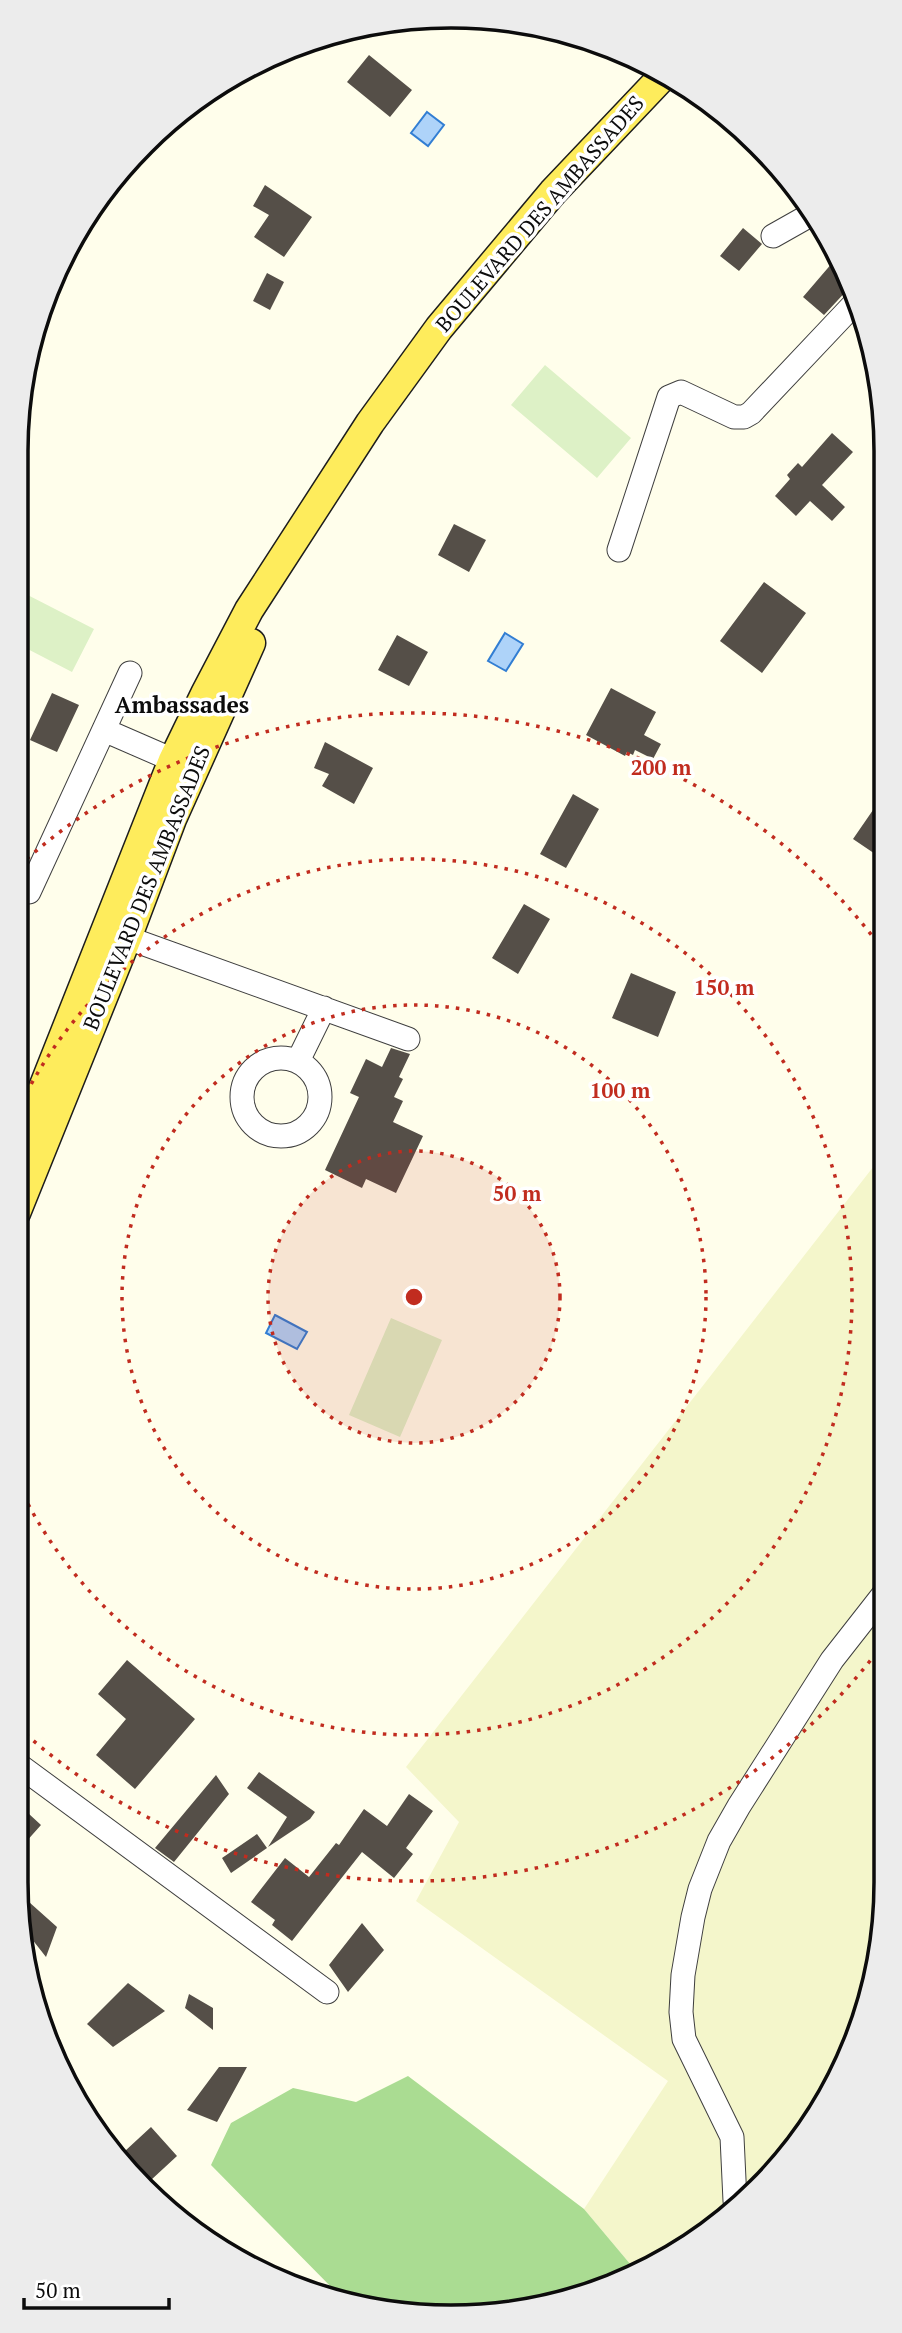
<svg xmlns="http://www.w3.org/2000/svg" width="902" height="2333" viewBox="0 0 902 2333" font-family="'PT Serif',serif">
	<style>
		.farmland { fill: #f4f6cb }
		.forest { fill: #aadc92 }
		.pitch { fill: #ddf1c6 }
		.water { fill: #aed3f9; stroke: #327ed3; stroke-width: 2 }
		.building { fill: #554f48 }
		.lines { fill: none; stroke-linecap: round; stroke-linejoin: round }
		.minor-casing { stroke: #3f3f3f; stroke-width: 25 }
		.major-casing { stroke: #1d1d1d; stroke-width: 31 }
		.minor { stroke: #fff; stroke-width: 23 }
		.major { stroke: #feec5c; stroke-width: 28 }
		.ring { fill: none; stroke: #c12c1f; stroke-width: 3.5; stroke-dasharray: 3.5 7 }
		.labels { text-anchor: middle; stroke-width: 7; stroke-linejoin: round; paint-order: stroke }
		.street-label { font-size: 21px; fill: #0c0c0c; stroke: #fff }
		.neighbourhood-label { font-size: 23px; font-weight: bold; fill: #0c0c0c; stroke: #fff }
		.rim { fill: none; stroke: #0c0c0c; stroke-width: 3.5 }
		.centre { fill: #c12c1f; stroke: #fff; stroke-width: 3.5 }
		.ring-label { font-size: 21px; text-anchor: middle; font-weight: bold; fill: #c12c1f; stroke: #fff; stroke-width: 7; stroke-linejoin: round; paint-order: stroke }
	</style>
	<rect width="100%" height="100%" fill="#fffeeb"/>
	<path class="farmland" d="M884,1153l2,729 -23,140 -67,125 -127,112 -33,12 -52,-62 84,-128 -252,-180 43,-79 -53,-55z"/>
	<path class="forest" d="M408,2076l176,133 52,62 -100,38 -142,4 -55,-18 -128,-130 20,-42 62,-35 63,14z"/>
	<path class="pitch" d="M545,365l86,73 -34,40 -86,-73z
		M16,589l78,40 -22,43 -56,-29z
		M391,1318l51,22 -42,97 -51,-22z"/>
	<path class="water" d="M427,112l17,13 -16,21 -17,-13z
		M505,633l18,11 -17,27 -18,-10z
		M275,1315l32,17 -10,17 -31,-16z"/>
	<path class="building" d="M369,55l43,35 -22,27 -43,-35z
		M265,185l47,32 -28,40 -30,-20 15,-22 -16,-9z
		M743,228l19,16 -23,27 -19,-15z
		M839,255l11,32 -26,28 -21,-18z
		M267,273l17,9 -14,28 -17,-9z
		M832,433l21,19 -31,33 23,22 -13,14 -22,-20 -14,15 -21,-20 15,-17 -3,-4 11,-12 4,4z
		M454,524l32,16 -17,32 -31,-17z
		M764,582l42,31 -44,60 -42,-32z
		M397,635l31,17 -19,34 -31,-16z
		M611,688l45,24 -12,23 17,9 -8,15 -18,-9 -2,5 -6,-3 -2,4 -39,-21z
		M52,693l27,12 -22,47 -27,-12z
		M325,742l48,26 -19,36 -32,-18 7,-12 -15,-6z
		M573,794l26,15 -33,59 -26,-14z
		M873,810l11,8v42l-31,-21z
		M524,904l26,15 -32,55 -26,-16z
		M631,973l45,19 -18,45 -46,-19z
		M391,1048l19,6 -11,23 4,2 -9,18 9,4 -10,21 30,14 -27,57 -30,-14 -4,9 -37,-18 34,-73 -9,-4 16,-34 16,8z
		M127,1660l68,59 -60,70 -39,-34 30,-36 -28,-25z
		M259,1772l56,40 -5,7 -42,28 19,-30 -40,-29z
		M216,1775l13,19 -55,68 -19,-14z
		M409,1794l24,17 -27,37 7,6 -19,24 -32,-26 -70,89 -20,-16 3,-5 -24,-18 34,-44 24,19 27,-34 3,2 25,-36 23,17z
		M16,1802l25,23 -25,28z
		M257,1834l10,14 -36,25 -9,-15z
		M29,1902l28,25 -11,30 -22,-28 -3,-18z
		M362,1923l22,27 -36,42 -19,-27z
		M128,1983l37,28 -52,36 -26,-23z
		M189,1994l24,14v22l-28,-22z
		M219,2067h28l-30,55 -30,-12z
		M151,2127l26,29 -26,24 -26,-29z"/>
	<g class="lines">
		<g class="minor-casing">
			<path id="minor" d="M773,236l39,-22
				M619,550l50,-153 12,-5 53,25h10l7,-4 104,-110
				M104,730l69,30
				M29,892l101,-219
				M111,932l297,107
				M242 1097a39 39 0 1 1 78 0a39 39 0 1 1-78 0Z
				M298,1061l26,-53
				M16,1763l311,229
				M735,2201l-3,-64 -48,-98 -3,-27 2,-37 10,-58 7,-28 19,-48 20,-35 93,-146 54,-69"/>
		</g>
		<g class="major-casing">
			<path id="major" d="M16,1156l157,-396 32,-66 44,-84 121,-187 69,-95 114,-136 111,-117
				M16,1213l111,-275 45,-119 79,-176"/>
		</g>
		<use href="#minor" class="minor"/>
		<use href="#major" class="major"/>
	</g>
	<circle cx="414" cy="1297" r="146" fill="#c12c1f" fill-opacity=".12"/>
	<g class="ring">
		<circle cx="414" cy="1297" r="146"/>
		<circle cx="414" cy="1297" r="292"/>
		<path d="M17 1112A438 438 0 1 1 17 1482"/>
		<path d="M883 1644A584 584 0 0 1 19 1728M19 866A584 584 0 0 1 883 950"/>
	</g>
	<g class="labels">
		<g class="street-label">
			<text transform="translate(540 214) rotate(-49)" y="7">BOULEVARD DES AMBASSADES</text>
			<text transform="translate(147 888) rotate(-68)" y="7">BOULEVARD DES AMBASSADES</text>
		</g>
		<g class="neighbourhood-label">
			<text x="182" y="713">Ambassades</text>
		</g>
	</g>
	<path d="M0 0H902V2333H0ZM451 28H451A423 423 0 0 1 874 451V1882A423 423 0 0 1 451 2305H451A423 423 0 0 1 28 1882V451A423 423 0 0 1 451 28Z" fill="#ececec" fill-rule="evenodd"/>
	<path class="rim" d="M451 28H451A423 423 0 0 1 874 451V1882A423 423 0 0 1 451 2305H451A423 423 0 0 1 28 1882V451A423 423 0 0 1 451 28Z"/>
	<circle cx="414" cy="1297" r="10" class="centre"/>
	<g class="ring-label">
		<text x="661" y="775">200 m</text>
		<text x="724" y="995">150 m</text>
		<text x="620" y="1098">100 m</text>
		<text x="517" y="1201">50 m</text>
	</g>
	<path d="M24 2298v10h145v-10" fill="none" stroke="#0c0c0c" stroke-width="3.5"/>
	<text x="35" y="2298" font-size="21" fill="#0c0c0c" stroke="#ffffff" stroke-width="5" paint-order="stroke">50 m</text>
</svg>
